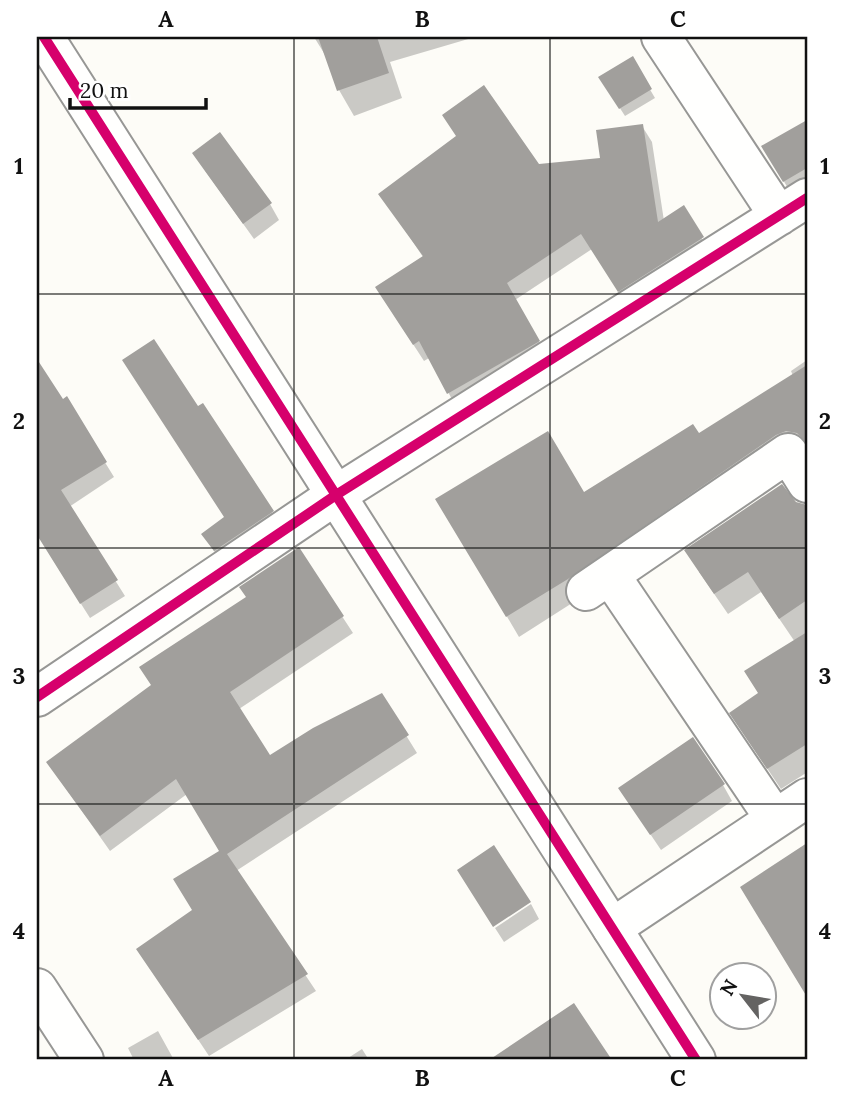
<svg xmlns="http://www.w3.org/2000/svg" width="844" height="1097" viewBox="0 0 844 1097" font-family="Lora,serif">
	<style>
		.shadow { fill: #0003 }
		.building { fill: #a19f9c }
		.lines { fill: none; stroke-linecap: round; stroke-linejoin: round }
		.minor-casing { stroke: #979795; stroke-width: 42 }
		.tertiary-casing { stroke: #979795; stroke-width: 42 }
		.minor { stroke: #fffffe; stroke-width: 38 }
		.tertiary { stroke: #fffffe; stroke-width: 38 }
		.cycleway-casing { stroke: #fff; stroke-width: 15 }
		.cycleway { stroke: #d6006c; stroke-width: 10 }
		.grid { fill: none; stroke: #111; stroke-width: 2; stroke-opacity: 0.55 }
		.neatline { fill: none; stroke: #111; stroke-width: 2.5 }
		.grid-label { font-size: 23px; text-anchor: middle; font-weight: bold; fill: #111 }
	</style>
	<rect width="100%" height="100%" fill="#fdfcf7"/>
	<path class="shadow" d="M314,37h161l-85,25 12,36 -48,18 -15,-26 -12,-32z
		M632,59l23,39 -30,18 -20,-31z
		M807,122v67l-14,8 -29,-50z
		M642,126l10,16 12,79 19,-13 29,47 -83,52 -37,-58 -77,51 33,58 -90,52 -29,-52 -5,3 -37,-57 36,-47 -42,-63 157,-28 64,-6z
		M204,169l66,35 9,16 -25,19z
		M807,360v93l-288,184 -81,-138 146,-5 114,-58 95,-60 -2,-5z
		M41,368l21,33 4,-2 48,78 -45,30 56,89 -35,22 -40,-63 -1,-20 -12,-20v-144z
		M797,504l10,2v270l-1,-3 -25,16 -37,-55 15,-40 36,-52 -34,-50 -33,22 -29,-42z
		M272,512l9,14 -58,39 -19,-30 22,-17z
		M298,549l55,84 -114,76 31,48 111,-62 36,58 -181,118 80,120 -107,65 -71,-107 56,-38 27,-59 -34,-58 -77,57 -62,-88 104,-77z
		M723,785l9,16 -71,49 -31,-46z
		M807,845v130l-9,5 -56,-92z
		M531,904l8,15 -35,23 -9,-14z
		M573,1006l37,54h-108l-3,-4z
		M158,1031l16,29h-40l-6,-12z
		M362,1049l7,11h-24z"/>
	<path class="building" d="M318,37h59l12,36 -52,18z
		M633,56l19,33 -33,20 -21,-32z
		M484,85l55,79 61,-6 -4,-28 47,-6 15,98 26,-17 20,32 -86,55 -37,-58 -74,49 33,58 -93,53 -28,-53 -6,4 -38,-58 48,-31 -45,-62 78,-58 -14,-21z
		M807,120v48l-24,14 -22,-36z
		M220,132l52,71 -29,21 -51,-71z
		M154,339l44,67 5,-3 71,108 -60,40 -13,-17 23,-17 -102,-157z
		M37,359l26,40 4,-3 40,66 -46,28 57,90 -38,24 -43,-69z
		M807,365v78l-10,-10 -11,-2 -10,4 -208,144 -62,38 -71,-118 113,-68 36,61 109,-68 6,9z
		M782,484l14,18 11,3v95l-28,19 -31,-47 -34,22 -30,-44z
		M299,547l45,69 -114,76 40,63 43,-27 69,-35 27,42 -182,119 81,120 -110,66 -62,-91 56,-39 -19,-31 46,-28 -43,-72 -76,57 -54,-74 105,-77 -12,-18 107,-70 -7,-10z
		M807,632v112l-40,25 -38,-56 29,-20 -14,-22z
		M693,737l32,47 -75,51 -32,-47z
		M807,843v154l-67,-110z
		M494,845l37,57 -38,25 -36,-57z
		M574,1003l38,57h-123z"/>
	<g class="lines">
		<g class="minor-casing">
			<path id="minor" d="M661,37l118,179
				M610,575l165,244
				M586,591l202,-138 19,30
				M37,697l299,-202 471,-297
				M612,928l195,-130
				M37,988l47,72"/>
		</g>
		<g class="tertiary-casing">
			<path id="tertiary" d="M44,37l652,1023"/>
		</g>
		<use href="#minor" class="minor"/>
		<use href="#tertiary" class="tertiary"/>
		<g class="cycleway-casing">
			<path id="cycleway" d="M44,37l652,1023
				M37,697l299,-202 471,-297"/>
		</g>
		<use href="#cycleway" class="cycleway"/>
	</g>
	<path class="grid" d="M294,37v1023M550,37v1023M37,294h770M37,548h770M37,804h770"/>
	<rect width="844" height="1097" fill="none" stroke="#ffffff" stroke-width="77"/>
	<g transform="translate(743 996) rotate(301)"><circle r="33" fill="#ffffff" stroke="#a0a0a0" stroke-width="2"/>
	<path d="M0-5L12 26L0 18L-12 26Z" fill="#646362"/>
	<text y="-10" font-size="19" font-weight="bold" text-anchor="middle" fill="#111111">N</text>
	</g>
	<path d="M70 98v10h136v-10" fill="none" stroke="#111111" stroke-width="3.5"/>
	<text x="80" y="98" font-size="21" fill="#111111" stroke="#ffffff" stroke-width="5" paint-order="stroke">20 m</text>
	<rect x="38" y="38" width="768" height="1020" class="neatline"/>
	<g class="grid-label">
		<text x="166" y="27">A</text>
		<text x="422" y="27">B</text>
		<text x="678" y="27">C</text>
		<text x="19" y="174">1</text>
		<text x="825" y="174">1</text>
		<text x="19" y="429">2</text>
		<text x="825" y="429">2</text>
		<text x="19" y="684">3</text>
		<text x="825" y="684">3</text>
		<text x="19" y="939">4</text>
		<text x="825" y="939">4</text>
		<text x="166" y="1086">A</text>
		<text x="422" y="1086">B</text>
		<text x="678" y="1086">C</text>
	</g>
</svg>
